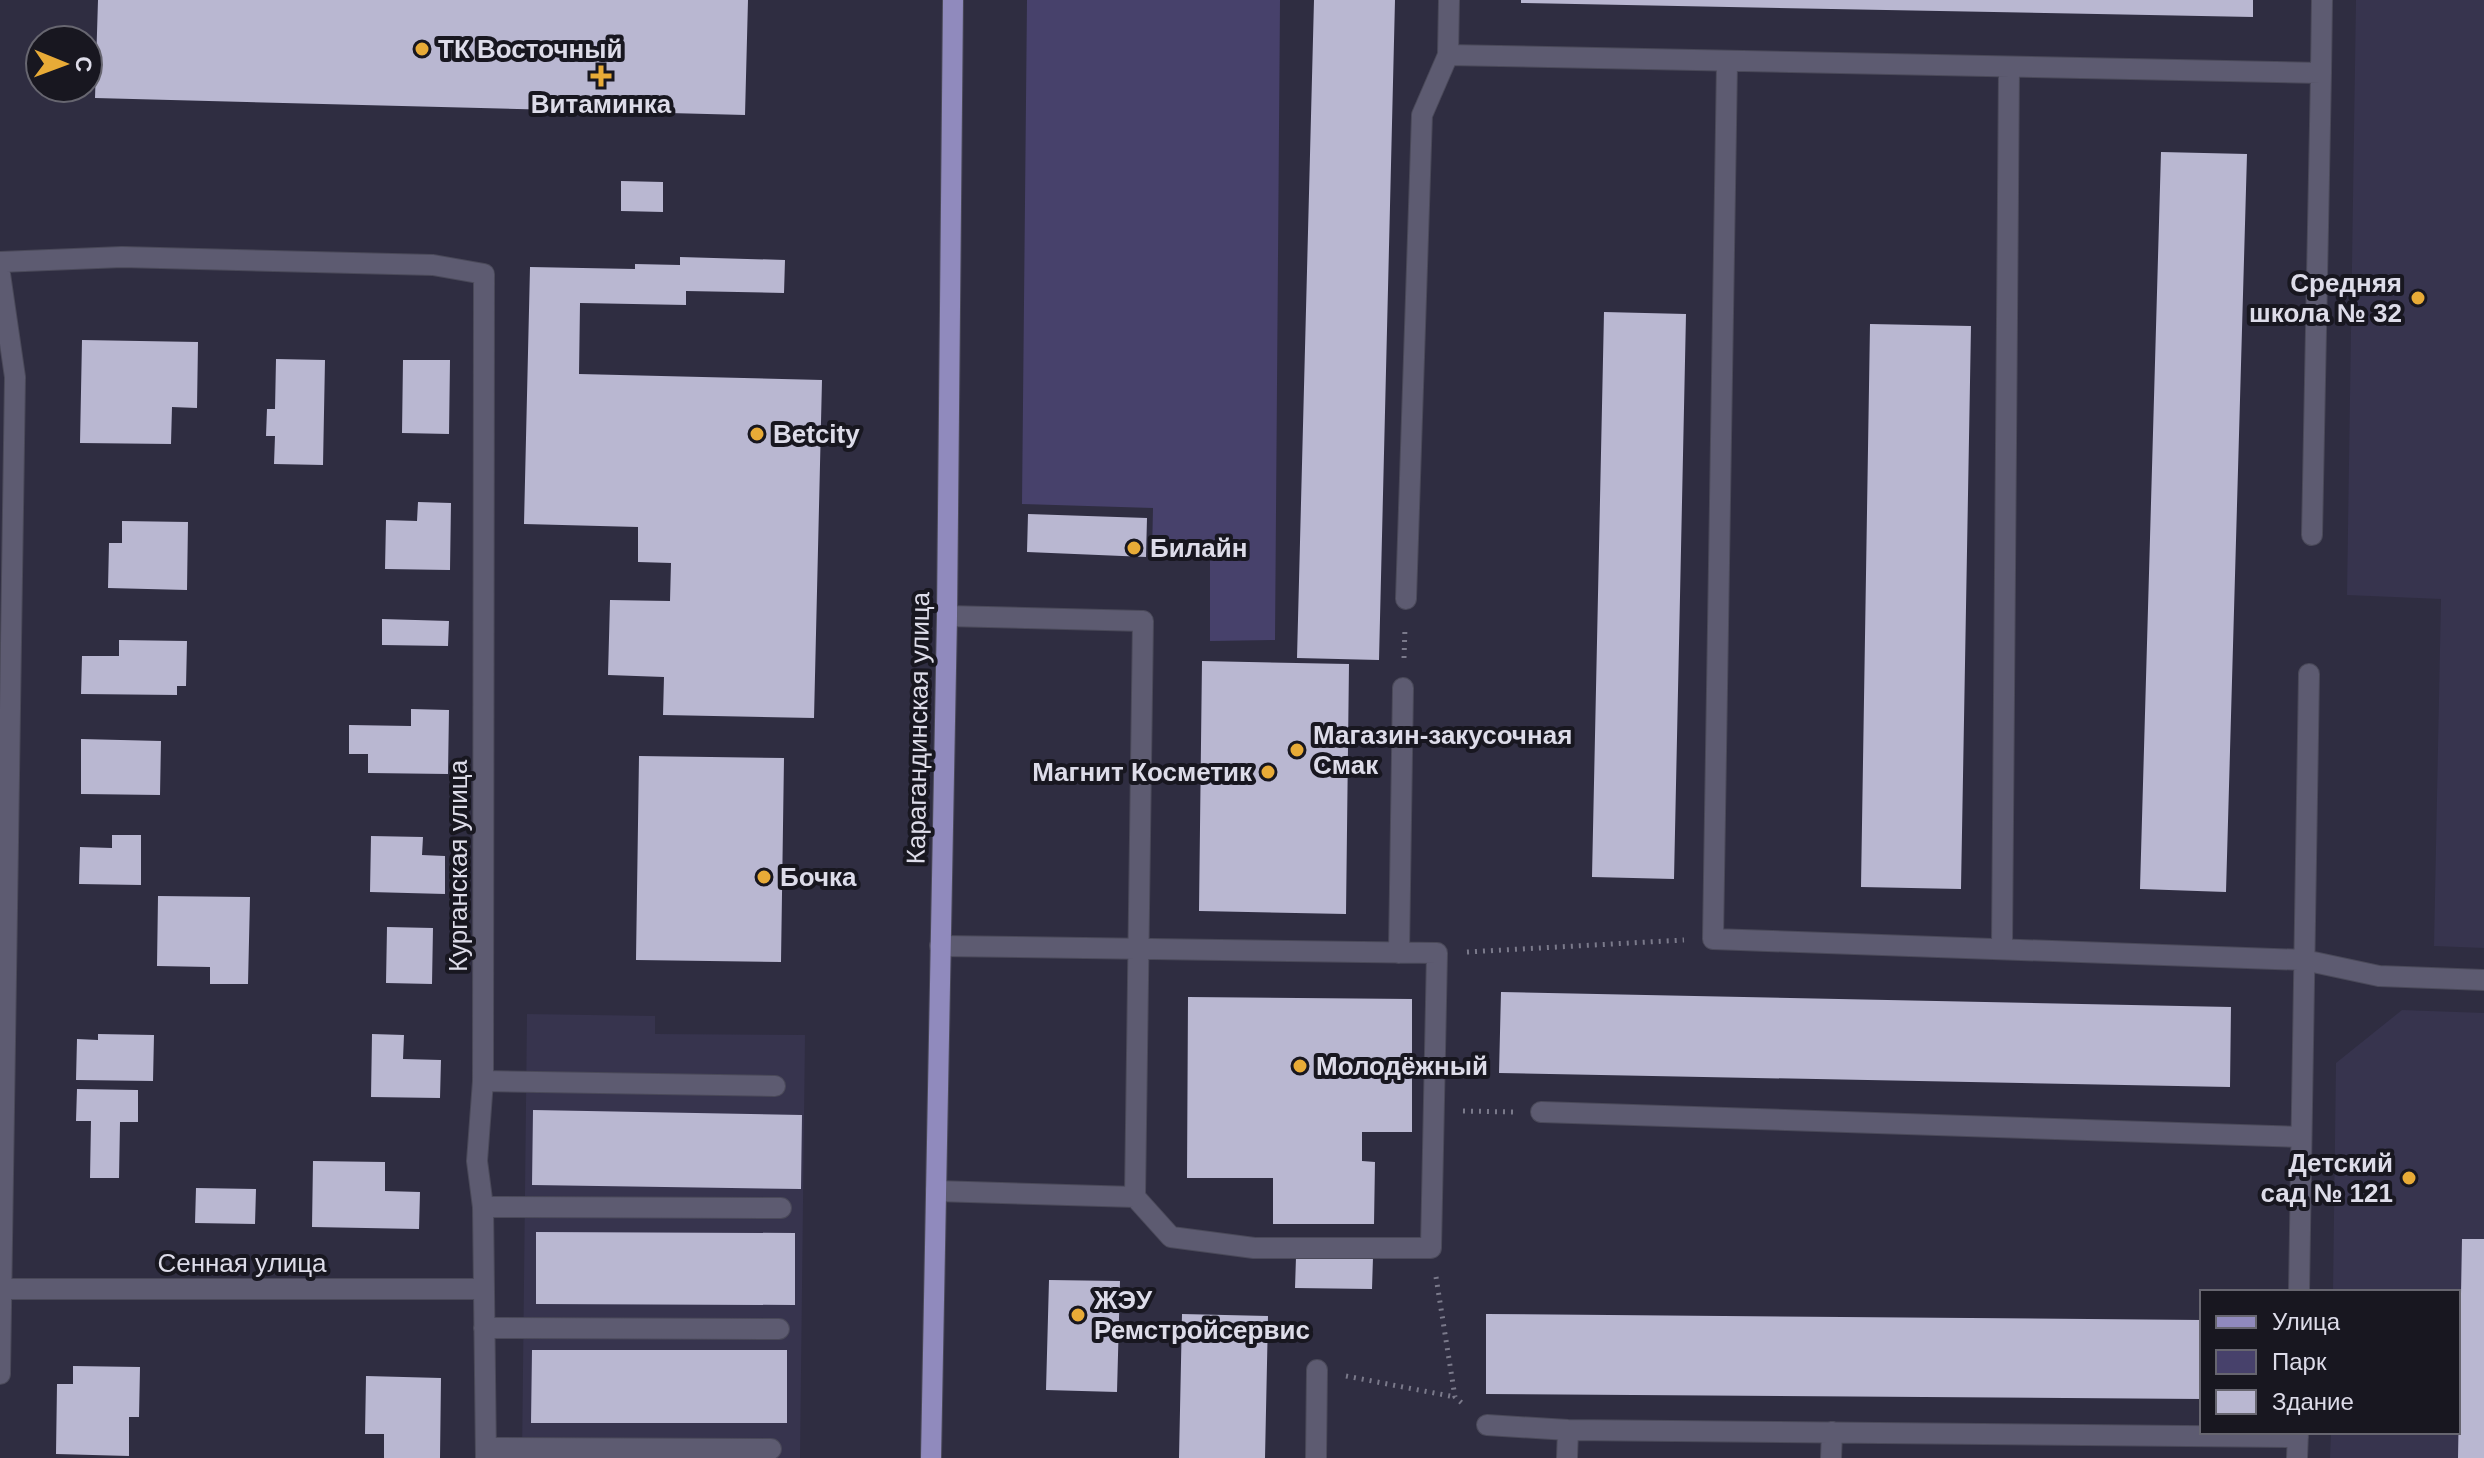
<svg xmlns="http://www.w3.org/2000/svg" width="2484" height="1458" viewBox="0 0 2484 1458" font-family="Arial,sans-serif">
	<style>
		.built { fill: #37344e }
		.green { fill: #47416b }
		.building { fill: #b9b7d1 }
		.lines { fill: none; stroke-linecap: round; stroke-linejoin: round }
		.minor-casing { stroke: #4a4959; stroke-width: 22 }
		.major-casing { stroke: #4a4959; stroke-width: 22 }
		.path { stroke: #7b7a8b; stroke-width: 5; stroke-dasharray: 2 6; stroke-linecap: butt }
		.minor { stroke: #5d5b71; stroke-width: 20 }
		.major { stroke: #908abd; stroke-width: 20 }
		.poi-dot { fill: #e8ab37; stroke: #181720; stroke-width: 3 }
		.labels { text-anchor: middle; stroke-width: 8; stroke-linejoin: round; paint-order: stroke }
		.poi-label { font-size: 26px; font-weight: bold; fill: #dddce9; stroke: #181720; text-anchor: start }
		.street-label { font-size: 26px; fill: #dddce9; stroke: #181720 }
	</style>
	<rect width="100%" height="100%" fill="#2f2d41"/>
	<path class="built" d="M2356,0h128v948l-50,-2 7,-347 -94,-4z
		M2402,1010l82,3v445h-154l1,-26h127v-140h-125l3,-229z
		M527,1014l128,2v18l150,1 -5,423h-278z"/>
	<path class="green" d="M1027,0h253l-5,640 -65,1v-87l-58,-1 1,-45 -131,-4z"/>
	<path class="building" d="M98,0h650l-3,115 -650,-17z
		M1314,0h81l-16,660 -82,-2z
		M1521,0h732v17l-732,-14z
		M2161,152l86,2 -21,738 -86,-3z
		M621,181l42,1v30l-42,-1z
		M680,257l105,3 -1,33 -98,-2v14l-106,-2 -1,71 243,6 -8,338 -151,-3 1,-38 -56,-2 2,-75 60,1 1,-38 -33,-1v-35l-114,-3 6,-257 105,2v-5l45,1z
		M1604,312l82,2 -12,565 -82,-2z
		M1870,324l101,2 -10,563 -100,-2z
		M82,340l116,2 -1,66 -25,-1 -1,37 -91,-1z
		M276,359l49,1 -2,105 -49,-1 1,-28h-9l1,-27h8z
		M403,360h47l-1,74 -47,-1z
		M418,502l33,1 -1,67 -65,-1 1,-49 31,1z
		M1028,514l119,4 -1,39 -119,-5z
		M122,521l66,1 -1,68 -79,-2 1,-45h13z
		M382,619l67,2 -1,25 -66,-1z
		M119,640l68,1 -1,45h-9v9l-96,-1 1,-38h37z
		M1202,661l147,3 -3,250 -147,-3z
		M411,709l38,1 -1,64 -80,-1v-19h-19v-29l62,1z
		M81,739l80,2 -1,54 -79,-1z
		M639,756l145,2 -3,204 -145,-2z
		M112,835h29v50l-62,-1 1,-37 32,1z
		M371,836l52,1 -1,18 23,1v38l-75,-2z
		M158,896l92,1 -2,87h-38v-17l-53,-1z
		M387,927l46,1 -1,56 -46,-1z
		M1501,992l730,15 -1,80 -731,-14z
		M1188,997l224,2v133h-50v29l13,1 -1,62h-101v-46h-86z
		M98,1034l56,1 -1,46 -77,-1 1,-41 21,1z
		M372,1034l32,1 -1,24 38,1 -1,38 -69,-1z
		M77,1089l61,1v32h-18l-1,56h-29l1,-57h-15z
		M533,1110l269,5 -1,74 -269,-4z
		M313,1161l72,1v29l35,1 -1,37 -107,-2z
		M196,1188l60,1 -1,35 -60,-1z
		M536,1232l259,1v72l-259,-1z
		M2462,1239h22v219h-26z
		M1296,1257h77l-1,32 -77,-1z
		M1049,1280l71,1 -3,111 -71,-2z
		M1182,1314l86,2 -3,142h-86z
		M1486,1314l716,6v79l-716,-5z
		M532,1350h255v73h-256z
		M73,1366l67,1 -1,50h-10v39l-73,-2 1,-70h16z
		M366,1376l75,2 -1,80h-56v-24h-19z"/>
	<g class="lines">
		<g class="minor-casing">
			<path id="minor" d="M1449,0l-1,55 873,18 1,-73
				M1727,63l-14,876 591,21 75,16 105,4
				M0,262l122,-5 311,8 51,9 -1,807 -6,80 6,46 3,251
				M0,274l15,103 -15,997
				M2312,535l9,-462
				M1406,599l16,-484 26,-60
				M940,946l497,7 -6,295h-177l-83,-11 -36,-40 8,-576 -196,-5
				M2002,947l7,-879
				M1399,953l4,-265
				M483,1081l292,5
				M1541,1112l760,25
				M936,1191l199,6
				M483,1207l298,1
				M0,1289h483
				M2299,1292l10,-618
				M484,1328l295,1
				M1487,1425l81,5 730,7
				M486,1448l285,1
				M1316,1458l1,-88
				M1567,1458l1,-28
				M1831,1458l1,-26
				M2297,1458l1,-26"/>
		</g>
		<g class="major-casing">
			<path id="major" d="M931,1458l16,-842 6,-616"/>
		</g>
		<path class="path" d="M1404,658l1,-30
			M1467,952l217,-12
			M1463,1111l50,1
			M1436,1277l19,120 9,8
			M1346,1376l109,21"/>
		<use href="#minor" class="minor"/>
		<use href="#major" class="major"/>
	</g>
	<g class="poi-dot">
		<circle cx="422" cy="49" r="8"/>
		<path d="M597 64h8v8h8v8h-8v8h-8v-8h-8v-8h8z"/>
		<circle cx="2418" cy="298" r="8"/>
		<circle cx="757" cy="434" r="8"/>
		<circle cx="1134" cy="548" r="8"/>
		<circle cx="1297" cy="750" r="8"/>
		<circle cx="1268" cy="772" r="8"/>
		<circle cx="764" cy="877" r="8"/>
		<circle cx="1300" cy="1066" r="8"/>
		<circle cx="2409" cy="1178" r="8"/>
		<circle cx="1078" cy="1315" r="8"/>
	</g>
	<g class="labels">
		<g class="poi-label">
			<text x="438" y="58">ТК Восточный</text>
			<text x="601" y="113" text-anchor="middle">Витаминка</text>
			<text x="2402" y="292" text-anchor="end">Средняя<tspan x="2402" dy="30">школа № 32</tspan></text>
			<text x="773" y="443">Betcity</text>
			<text x="1150" y="557">Билайн</text>
			<text x="1313" y="744">Магазин-закусочная<tspan x="1313" dy="30">Смак</tspan></text>
			<text x="1252" y="781" text-anchor="end">Магнит Косметик</text>
			<text x="780" y="886">Бочка</text>
			<text x="1316" y="1075">Молодёжный</text>
			<text x="2393" y="1172" text-anchor="end">Детский<tspan x="2393" dy="30">сад № 121</tspan></text>
			<text x="1094" y="1309">ЖЭУ<tspan x="1094" dy="30">Ремстройсервис</tspan></text>
		</g>
		<g class="street-label">
			<text transform="translate(918 728) rotate(-89)" y="9">Карагандинская улица</text>
			<text transform="translate(458 866) rotate(-90)" y="9">Курганская улица</text>
			<text x="242" y="1272">Сенная улица</text>
		</g>
	</g>
	<rect x="2200" y="1290" width="260" height="144" fill="#181720" stroke="#676670" stroke-width="2"/>
	<rect x="2216" y="1316" width="40" height="12" fill="#908abd" stroke="#676670" stroke-width="2"/>
	<text x="2272" y="1330" font-size="24" fill="#dddce9">Улица</text>
	<rect x="2216" y="1350" width="40" height="24" fill="#47416b" stroke="#676670" stroke-width="2"/>
	<text x="2272" y="1370" font-size="24" fill="#dddce9">Парк</text>
	<rect x="2216" y="1390" width="40" height="24" fill="#b9b7d1" stroke="#676670" stroke-width="2"/>
	<text x="2272" y="1410" font-size="24" fill="#dddce9">Здание</text>
	<g transform="translate(64 64) rotate(91)"><circle r="38" fill="#181720" stroke="#676670" stroke-width="2"/>
	<path d="M0-6L14 30L0 20L-14 30Z" fill="#e8ab37"/>
	<text y="-12" font-size="22" font-weight="bold" text-anchor="middle" fill="#dddce9">С</text>
	</g>
</svg>
